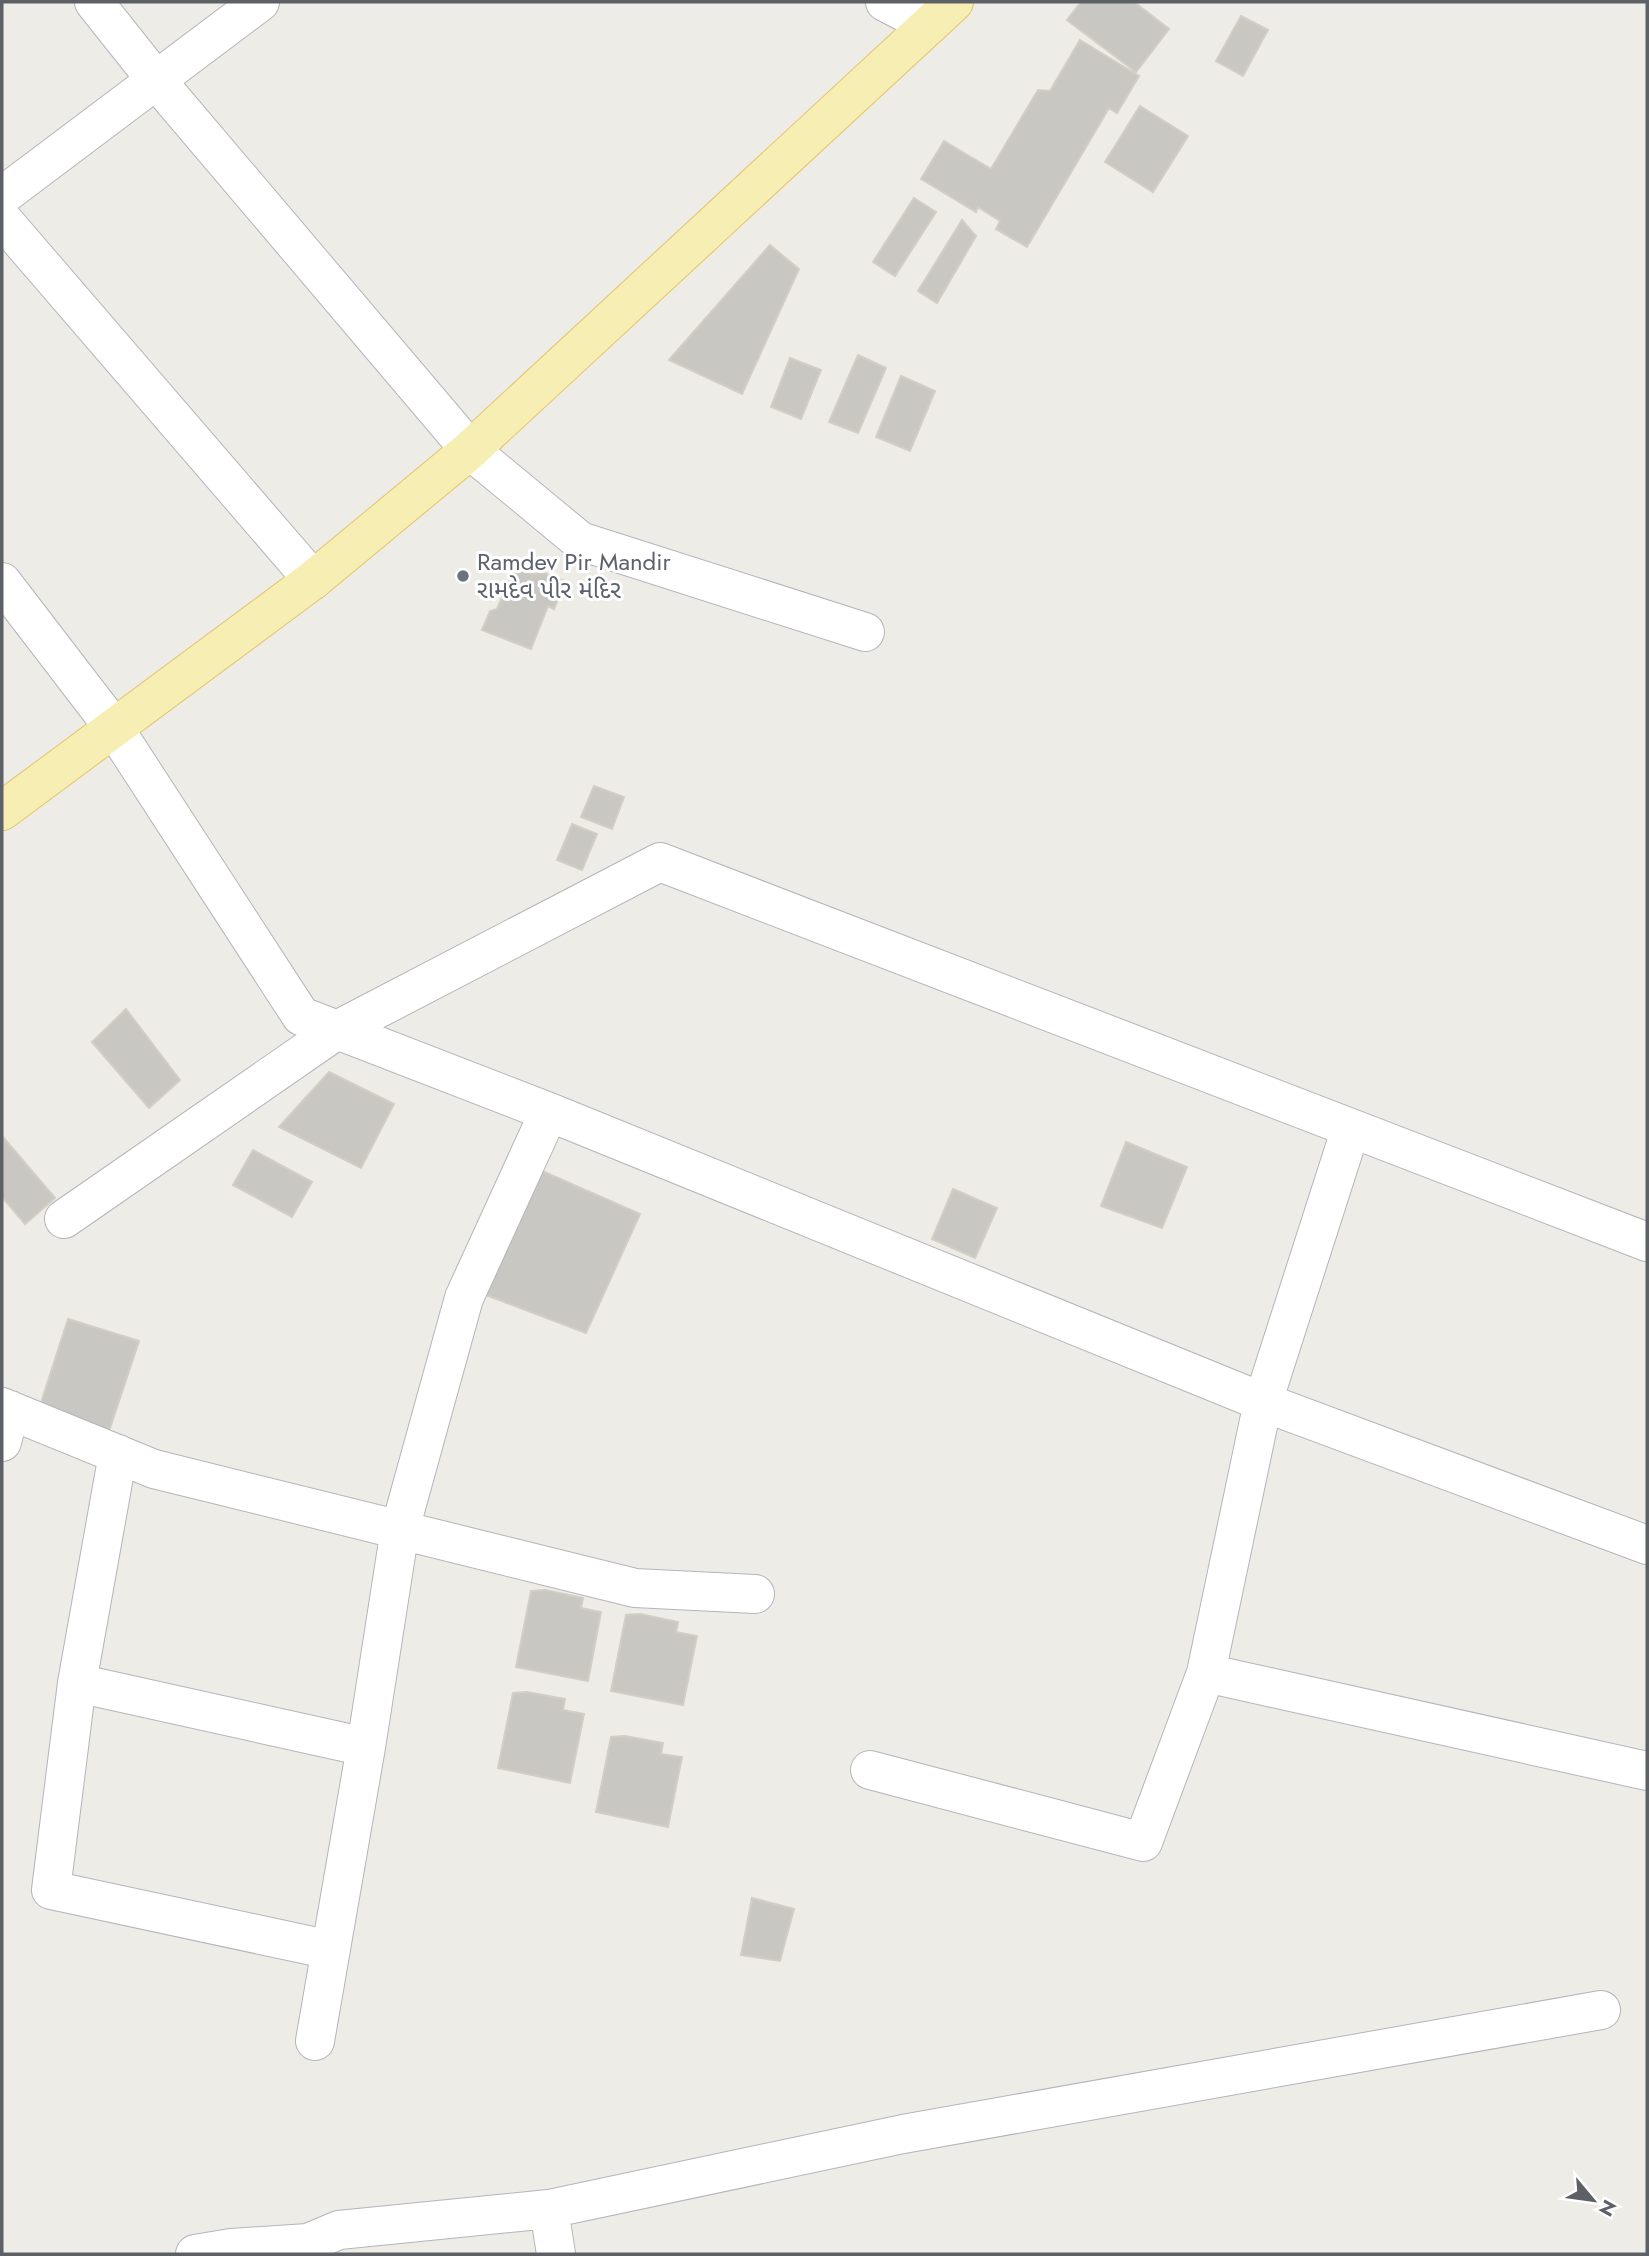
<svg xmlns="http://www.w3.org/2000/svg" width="1649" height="2256" viewBox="0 0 1649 2256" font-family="Jost,'Noto Sans Gujarati',sans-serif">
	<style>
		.building { fill: #c9c7c2; stroke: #d2cec5; stroke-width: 2 }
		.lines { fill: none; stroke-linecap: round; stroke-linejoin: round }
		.minor-casing { stroke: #b3b5b9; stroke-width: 40 }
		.major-casing { stroke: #e2c56b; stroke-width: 40 }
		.minor { stroke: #fff; stroke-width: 38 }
		.major { stroke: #f6eeb3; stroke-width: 38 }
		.worship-dot { fill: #6b7280; stroke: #fff; stroke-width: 2.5 }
		.labels { text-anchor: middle; stroke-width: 6; stroke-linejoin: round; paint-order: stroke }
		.worship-label { font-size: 24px; fill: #5b616d; stroke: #fff; text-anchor: start }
	</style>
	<rect width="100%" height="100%" fill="#eeece6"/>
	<path class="building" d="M1081,2h53l35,27 -33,43 -69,-52z
		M1241,16l27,14 -25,46 -27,-15z
		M1080,40l59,36 -22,37 -8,-5 -82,139 -31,-18 4,-8 -22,-14 -2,5 -55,-33 23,-38 47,28 47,-79 12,1z
		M1140,106l48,30 -35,56 -48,-30z
		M914,198l22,14 -41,64 -22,-14z
		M962,220l14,16 -39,67 -19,-12z
		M770,245l29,24 -57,125 -73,-34z
		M858,355l28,13 -28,65 -29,-11z
		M790,358l31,12 -20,49 -30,-12z
		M901,376l34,15 -25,60 -34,-14z
		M515,567l17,7 12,-1 21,8 -11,28 -6,-3 -17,43 -49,-19 8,-19 7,-2z
		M594,786l30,11 -12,32 -31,-12z
		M572,824l25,10 -15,36 -25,-10z
		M126,1009l54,71 -31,28 -57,-66z
		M329,1072l65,32 -33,64 -82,-41z
		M2,1136l53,62 -30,26 -23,-27z
		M1126,1142l61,25 -25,61 -61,-22z
		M253,1150l59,32 -20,35 -59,-32z
		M533,1167l107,47 -54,119 -108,-41z
		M953,1189l44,19 -22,50 -43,-19z
		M68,1319l71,22 -31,93 -70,-22z
		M545,1590l38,8 -2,10 20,4 -13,69 -72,-14 15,-76z
		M640,1614l38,8 -2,10 21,4 -14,69 -72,-14 15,-76z
		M527,1692l38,7 -2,11 21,4 -14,69 -72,-15 15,-75z
		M625,1736l38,7 -2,11 21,3 -14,70 -72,-15 15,-75z
		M752,1898l42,11 -14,52 -39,-6z"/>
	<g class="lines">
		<g class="minor-casing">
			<path id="minor" d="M94,2l62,78 314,370 110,91 285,91
				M885,2l44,23
				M2,196l258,-194
				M2,219l311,361
				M2,582l112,146 187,288 248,96 714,290 384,143
				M64,1219l273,-189 323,-168 987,380
				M2,1407l152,62 481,119 120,6
				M2,1442l8,-32
				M118,1454l-41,229 -26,207 280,60
				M1206,1673l441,98
				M77,1683l289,64 34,-218 64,-231 85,-186
				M870,1770l273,72 63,-169 57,-271 88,-274
				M315,2041l51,-294
				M549,2209l7,45
				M195,2254l36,-6 77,-5 31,-13 210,-21 354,-75 698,-124"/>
		</g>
		<g class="major-casing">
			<path id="major" d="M2,811l311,-231 157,-130 484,-448"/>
		</g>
		<use href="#minor" class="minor"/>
		<use href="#major" class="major"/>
	</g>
	<circle class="worship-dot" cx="463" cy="576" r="7"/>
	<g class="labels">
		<g class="worship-label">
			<text x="477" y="570">Ramdev Pir Mandir<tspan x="477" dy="28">રામદેવ પીર મંદિર</tspan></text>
		</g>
	</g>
	<rect width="1649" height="2256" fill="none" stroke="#5d6064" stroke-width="7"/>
	<g transform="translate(1593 2200) rotate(119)" stroke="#ffffff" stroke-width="5" paint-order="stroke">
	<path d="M0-5L12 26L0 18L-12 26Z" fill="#5d6064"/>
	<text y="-10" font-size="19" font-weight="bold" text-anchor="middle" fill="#5d6064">N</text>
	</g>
</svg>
